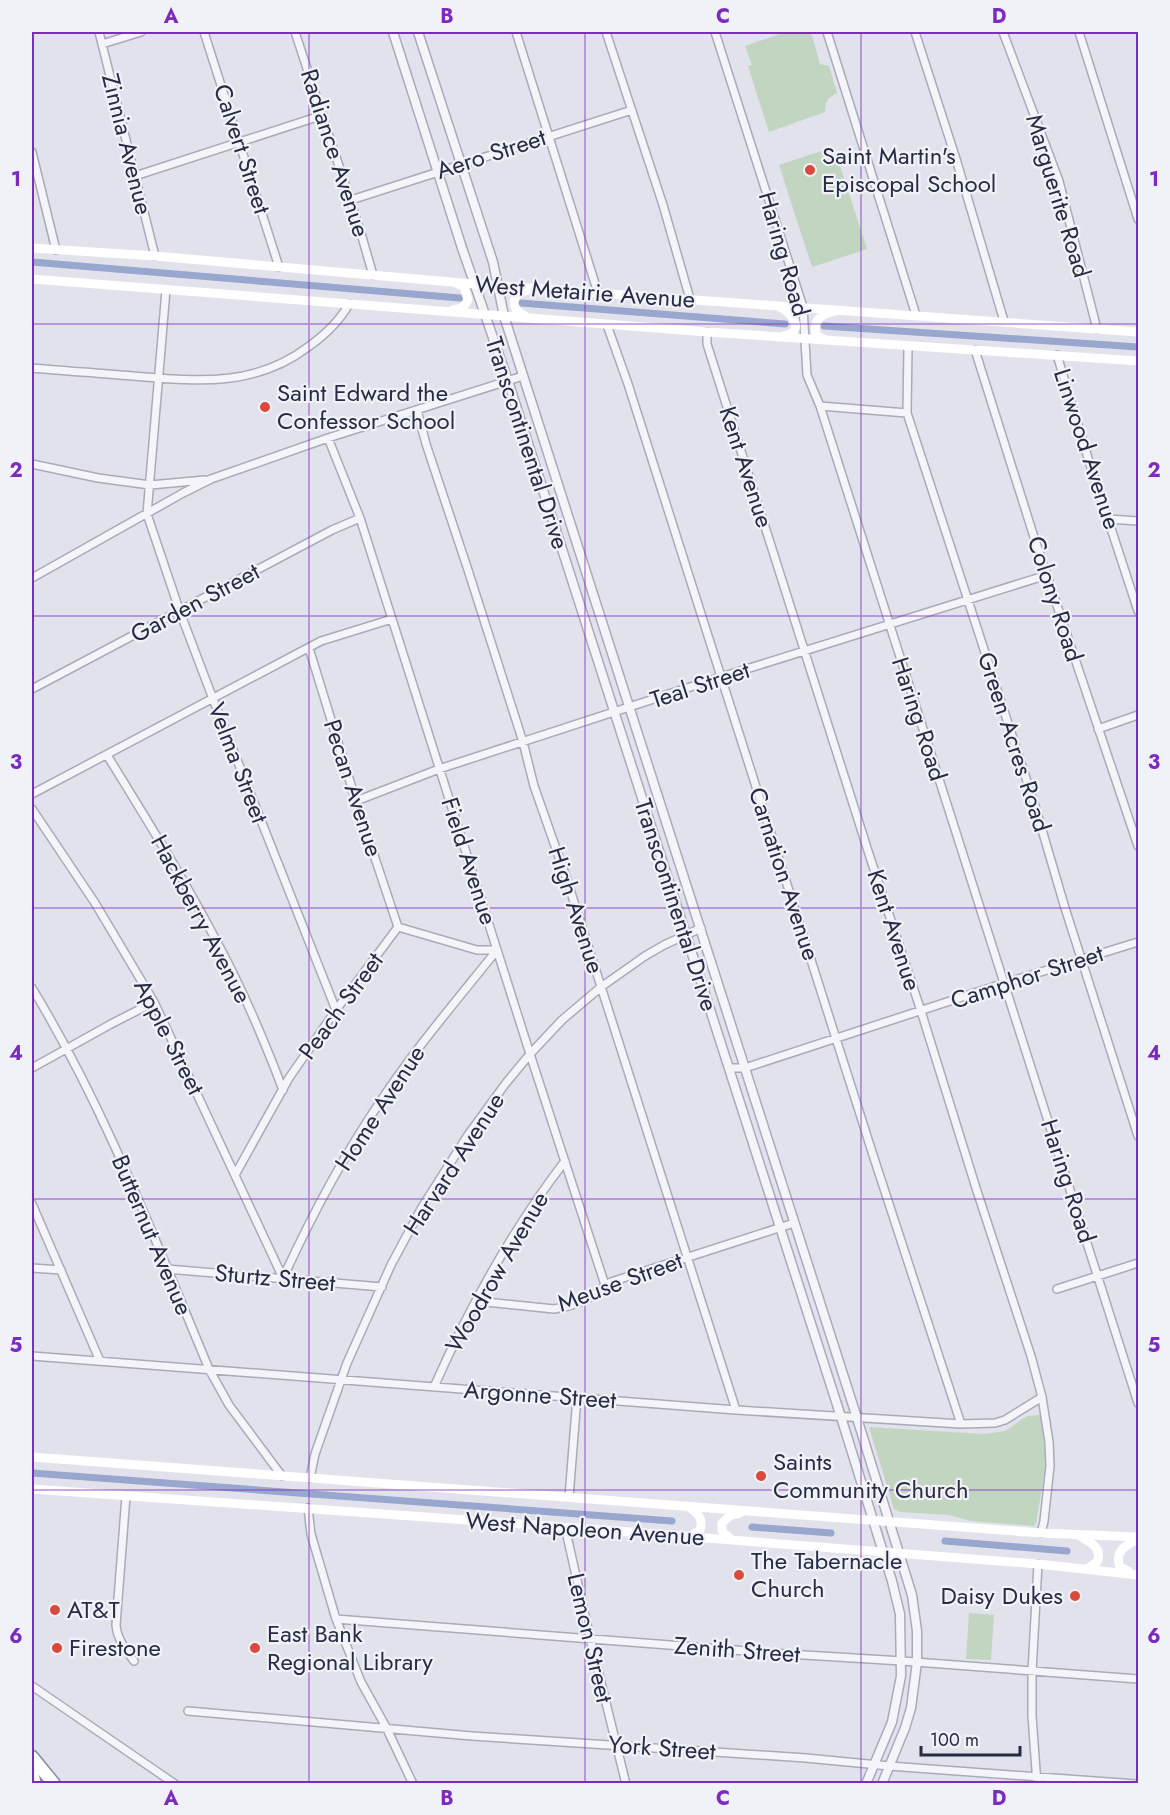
<svg xmlns="http://www.w3.org/2000/svg" width="1170" height="1815" viewBox="0 0 1170 1815" font-family="Jost,sans-serif">
	<style>
		.green { fill: #c1d5c1 }
		.lines { fill: none; stroke-linecap: round; stroke-linejoin: round }
		.canal { stroke: #99a6ce; stroke-width: 7 }
		.minor-casing { stroke: #a9abb9; stroke-width: 10 }
		.tertiary-casing { stroke: #a9abb9; stroke-width: 11 }
		.trunk-casing { stroke: #878ba3; stroke-width: 14 }
		.motorway-casing { stroke: #878ba3; stroke-width: 15 }
		.minor { stroke: #f4f4f9; stroke-width: 7 }
		.tertiary { stroke: #f4f4f9; stroke-width: 8 }
		.secondary { stroke: #fff; stroke-width: 9 }
		.trunk { stroke: #fff; stroke-width: 10 }
		.motorway { stroke: #fff; stroke-width: 12 }
		.grid { fill: none; stroke: #7b2cbf; stroke-width: 1.5; stroke-opacity: 0.55 }
		.poi-dot { fill: #da493b; stroke: #f1f2f8; stroke-width: 2 }
		.labels { text-anchor: middle; stroke-width: 4.5; stroke-linejoin: round; paint-order: stroke }
		.street-label { font-size: 24px; fill: #272b44; stroke: #f1f2f8 }
		.poi-label { font-size: 24px; fill: #272b44; stroke: #f1f2f8; text-anchor: start }
		.neatline { fill: none; stroke: #7b2cbf; stroke-width: 2 }
		.grid-label { font-size: 20px; text-anchor: middle; font-weight: bold; fill: #7b2cbf }
	</style>
	<rect width="100%" height="100%" fill="#e1e2eb"/>
	<path class="green" d="M786,32h19l7,3 8,29 9,2 8,27c-9,5 -12,8 -12,19l-56,20 -21,-66 4,-1 -7,-19z
		M834,147l33,102 -55,18 -33,-102z
		M1041,1415l4,37v19l-9,52 -2,3 -63,-5 -22,-6 -49,-3 -6,-3 -25,-82 115,7 21,-3 22,-15z
		M969,1613l25,2 -3,45 -25,-1z"/>
	<g class="lines">
		<path class="canal" d="M32,262l428,36
			M521,303l264,21
			M824,326l314,21
			M32,1473l640,48
			M752,1527l79,6
			M945,1541l122,10"/>
		<g class="minor-casing">
			<path id="minor" d="M99,32l56,224
				M204,32l75,235
				M295,32l65,198 13,45
				M516,32l82,261
				M606,32l57,173 27,94
				M715,32l88,275 4,68 13,31 318,997
				M827,32l89,283
				M915,32l41,127 48,162
				M1003,32l56,149 38,148
				M1079,32l59,187
				M102,44l39,-12
				M32,152l24,98
				M135,176l188,-61
				M351,200l281,-90
				M166,290l-19,224 33,98 33,87 123,311
				M607,325l21,59 245,771 88,269
				M707,332v12l161,507 53,160 55,177 55,168 11,41 7,45 1,24 -6,55 -3,12
				M908,346l-1,67 128,393 30,102 73,228
				M975,350l59,187 104,309
				M1057,355l31,103 50,153
				M32,368c33,3 67,5 100,8 64,5 122,12 176,-29 17,-12 31,-25 41,-43
				M820,406l87,7
				M417,410l9,34 42,126 55,172 11,44 33,94 169,530
				M328,438l32,80 170,536 75,231
				M32,464l66,14 52,7 55,-5
				M1109,519l29,2
				M32,578l151,-85 28,-14 117,-41 195,-62
				M309,648l47,153 42,126
				M32,689l300,-159 28,-12
				M1098,729l40,-14
				M107,755c38,62 77,124 111,189 25,46 46,96 65,146
				M32,794l289,-153 71,-22
				M356,801l83,-32 282,-92 326,-102
				M32,809l63,94 59,99 129,276
				M398,927l79,23h20
				M32,988c73,120 123,252 177,381l20,36 53,71
				M32,1068l79,-44 43,-22
				M729,1068h16l260,-85 133,-41
				M235,1175l54,-97 47,-68 62,-83
				M32,1204l68,157
				M32,1268l29,2
				M167,1269l215,18
				M283,1278c28,-61 59,-120 97,-176 35,-53 77,-102 117,-152
				M1057,1289l81,-26
				M476,1301l78,8c14,-2 29,-7 41,-15 6,-4 10,-9 16,-12l183,-59
				M32,1356l704,54 225,14 34,-1 10,-3 37,-23
				M434,1387c35,-79 78,-157 131,-226
				M310,1478l5,-24 32,-91 44,-98 30,-56 47,-74 38,-52 24,-29 32,-34 39,-33 44,-31 19,-11 37,-17
				M126,1496l-10,129c1,14 10,25 18,36
				M569,1497l8,-100
				M308,1508l3,26 25,85 25,63 25,45 27,57
				M565,1527l25,111 36,146
				M336,1619l436,34 130,8 236,18
				M32,1686l143,98
				M188,1711l284,25 334,22 83,8 247,18
				M1037,1784l-5,-68v-45l6,-107"/>
		</g>
		<g class="tertiary-casing">
			<path id="tertiary" d="M393,32l69,216 46,133 333,1036 51,164 8,33 1,62 -9,46 -26,62
				M418,32l75,230 11,54 353,1102 55,177 5,36v31l-6,46 -6,20 -23,56"/>
		</g>
		<g class="trunk-casing">
			<path id="trunk" d="M32,1769l4,15"/>
		</g>
		<g class="motorway-casing">
			<path id="motorway" d="M32,1757l22,27"/>
		</g>
		<use href="#minor" class="minor"/>
		<use href="#tertiary" class="tertiary"/>
		<path class="secondary" d="M32,248l123,8 319,28 664,48
			M32,279l675,53 431,29
			M778,306c14,6 29,26 5,30
			M453,310c7,-1 12,-3 15,-10l-4,-13 -8,-4
			M525,316c-16,-8 -14,-21 3,-26
			M824,339l-7,-3c-6,-15 5,-23 19,-25
			M32,1457l1009,76 97,4
			M32,1489l533,38 473,37 100,11
			M687,1506c10,6 17,12 13,24l-10,6
			M1080,1536c10,6 23,12 17,26l-10,7
			M732,1540l-10,-9v-8l9,-8 9,-2
			M1128,1571l-8,-4c-6,-16 6,-22 18,-28"/>
		<use href="#trunk" class="trunk"/>
		<use href="#motorway" class="motorway"/>
	</g>
	<path class="grid" d="M309,32v1752M585,32v1752M861,32v1752M32,324h1106M32,616h1106M32,908h1106M32,1199h1106M32,1490h1106"/>
	<g class="poi-dot">
		<circle cx="810" cy="170" r="6"/>
		<circle cx="265" cy="407" r="6"/>
		<circle cx="761" cy="1476" r="6"/>
		<circle cx="739" cy="1575" r="6"/>
		<circle cx="1075" cy="1596" r="6"/>
		<circle cx="55" cy="1610" r="6"/>
		<circle cx="57" cy="1648" r="6"/>
		<circle cx="255" cy="1648" r="6"/>
	</g>
	<g class="labels">
		<g class="street-label">
			<text transform="translate(127 144) rotate(76)" y="8">Zinnia Avenue</text>
			<text transform="translate(242 149) rotate(72)" y="8">Calvert Street</text>
			<text transform="translate(335 153) rotate(72)" y="8">Radiance Avenue</text>
			<text transform="translate(491 154) rotate(-18)" y="8">Aero Street</text>
			<text transform="translate(1058 196) rotate(73)" y="8">Marguerite Road</text>
			<text transform="translate(784 254) rotate(74)" y="8">Haring Road</text>
			<text transform="translate(585 292) rotate(4)" y="8">West Metairie Avenue</text>
			<text transform="translate(527 443) rotate(72)" y="8">Transcontinental Drive</text>
			<text transform="translate(1087 449) rotate(72)" y="8">Linwood Avenue</text>
			<text transform="translate(746 467) rotate(72)" y="8">Kent Avenue</text>
			<text transform="translate(1055 599) rotate(72)" y="8">Colony Road</text>
			<text transform="translate(195 603) rotate(-28)" y="8">Garden Street</text>
			<text transform="translate(700 685) rotate(-18)" y="8">Teal Street</text>
			<text transform="translate(919 719) rotate(72)" y="8">Haring Road</text>
			<text transform="translate(1014 742) rotate(72)" y="8">Green Acres Road</text>
			<text transform="translate(238 763) rotate(69)" y="8">Velma Street</text>
			<text transform="translate(353 788) rotate(72)" y="8">Pecan Avenue</text>
			<text transform="translate(469 861) rotate(72)" y="8">Field Avenue</text>
			<text transform="translate(784 874) rotate(72)" y="8">Carnation Avenue</text>
			<text transform="translate(676 905) rotate(72)" y="8">Transcontinental Drive</text>
			<text transform="translate(576 910) rotate(72)" y="8">High Avenue</text>
			<text transform="translate(201 919) rotate(62)" y="8">Hackberry Avenue</text>
			<text transform="translate(894 930) rotate(72)" y="8">Kent Avenue</text>
			<text transform="translate(1027 977) rotate(-18)" y="8">Camphor Street</text>
			<text transform="translate(341 1006) rotate(-54)" y="8">Peach Street</text>
			<text transform="translate(169 1037) rotate(63)" y="8">Apple Street</text>
			<text transform="translate(380 1108) rotate(-57)" y="8">Home Avenue</text>
			<text transform="translate(454 1164) rotate(-57)" y="8">Harvard Avenue</text>
			<text transform="translate(1068 1181) rotate(72)" y="8">Haring Road</text>
			<text transform="translate(152 1235) rotate(67)" y="8">Butternut Avenue</text>
			<text transform="translate(497 1272) rotate(-60)" y="8">Woodrow Avenue</text>
			<text transform="translate(275 1278) rotate(5)" y="8">Sturtz Street</text>
			<text transform="translate(620 1282) rotate(-20)" y="8">Meuse Street</text>
			<text transform="translate(540 1395) rotate(4)" y="8">Argonne Street</text>
			<text transform="translate(585 1529) rotate(4)" y="8">West Napoleon Avenue</text>
			<text transform="translate(590 1638) rotate(77)" y="8">Lemon Street</text>
			<text transform="translate(737 1650) rotate(4)" y="8">Zenith Street</text>
			<text transform="translate(662 1748) rotate(4)" y="8">York Street</text>
		</g>
		<g class="poi-label">
			<text x="822" y="164">Saint Martin's<tspan x="822" dy="28">Episcopal School</tspan></text>
			<text x="277" y="401">Saint Edward the<tspan x="277" dy="28">Confessor School</tspan></text>
			<text x="773" y="1470">Saints<tspan x="773" dy="28">Community Church</tspan></text>
			<text x="751" y="1569">The Tabernacle<tspan x="751" dy="28">Church</tspan></text>
			<text x="1063" y="1604" text-anchor="end">Daisy Dukes</text>
			<text x="67" y="1618">AT&amp;T</text>
			<text x="267" y="1642">East Bank<tspan x="267" dy="28">Regional Library</tspan></text>
			<text x="69" y="1656">Firestone</text>
		</g>
	</g>
	<rect width="1170" height="1815" fill="none" stroke="#f1f2f8" stroke-width="66"/>
	<path d="M921 1746v9h99v-9" fill="none" stroke="#272b44" stroke-width="3"/>
	<text x="930" y="1746" font-size="18" fill="#272b44" stroke="#f1f2f8" stroke-width="4.5" paint-order="stroke">100 m</text>
	<rect x="33" y="33" width="1104" height="1749" class="neatline"/>
	<g class="grid-label">
		<text x="171" y="23">A</text>
		<text x="447" y="23">B</text>
		<text x="723" y="23">C</text>
		<text x="999" y="23">D</text>
		<text x="16" y="186">1</text>
		<text x="1154" y="186">1</text>
		<text x="16" y="477">2</text>
		<text x="1154" y="477">2</text>
		<text x="16" y="769">3</text>
		<text x="1154" y="769">3</text>
		<text x="16" y="1060">4</text>
		<text x="1154" y="1060">4</text>
		<text x="16" y="1352">5</text>
		<text x="1154" y="1352">5</text>
		<text x="16" y="1643">6</text>
		<text x="1154" y="1643">6</text>
		<text x="171" y="1805">A</text>
		<text x="447" y="1805">B</text>
		<text x="723" y="1805">C</text>
		<text x="999" y="1805">D</text>
	</g>
</svg>
